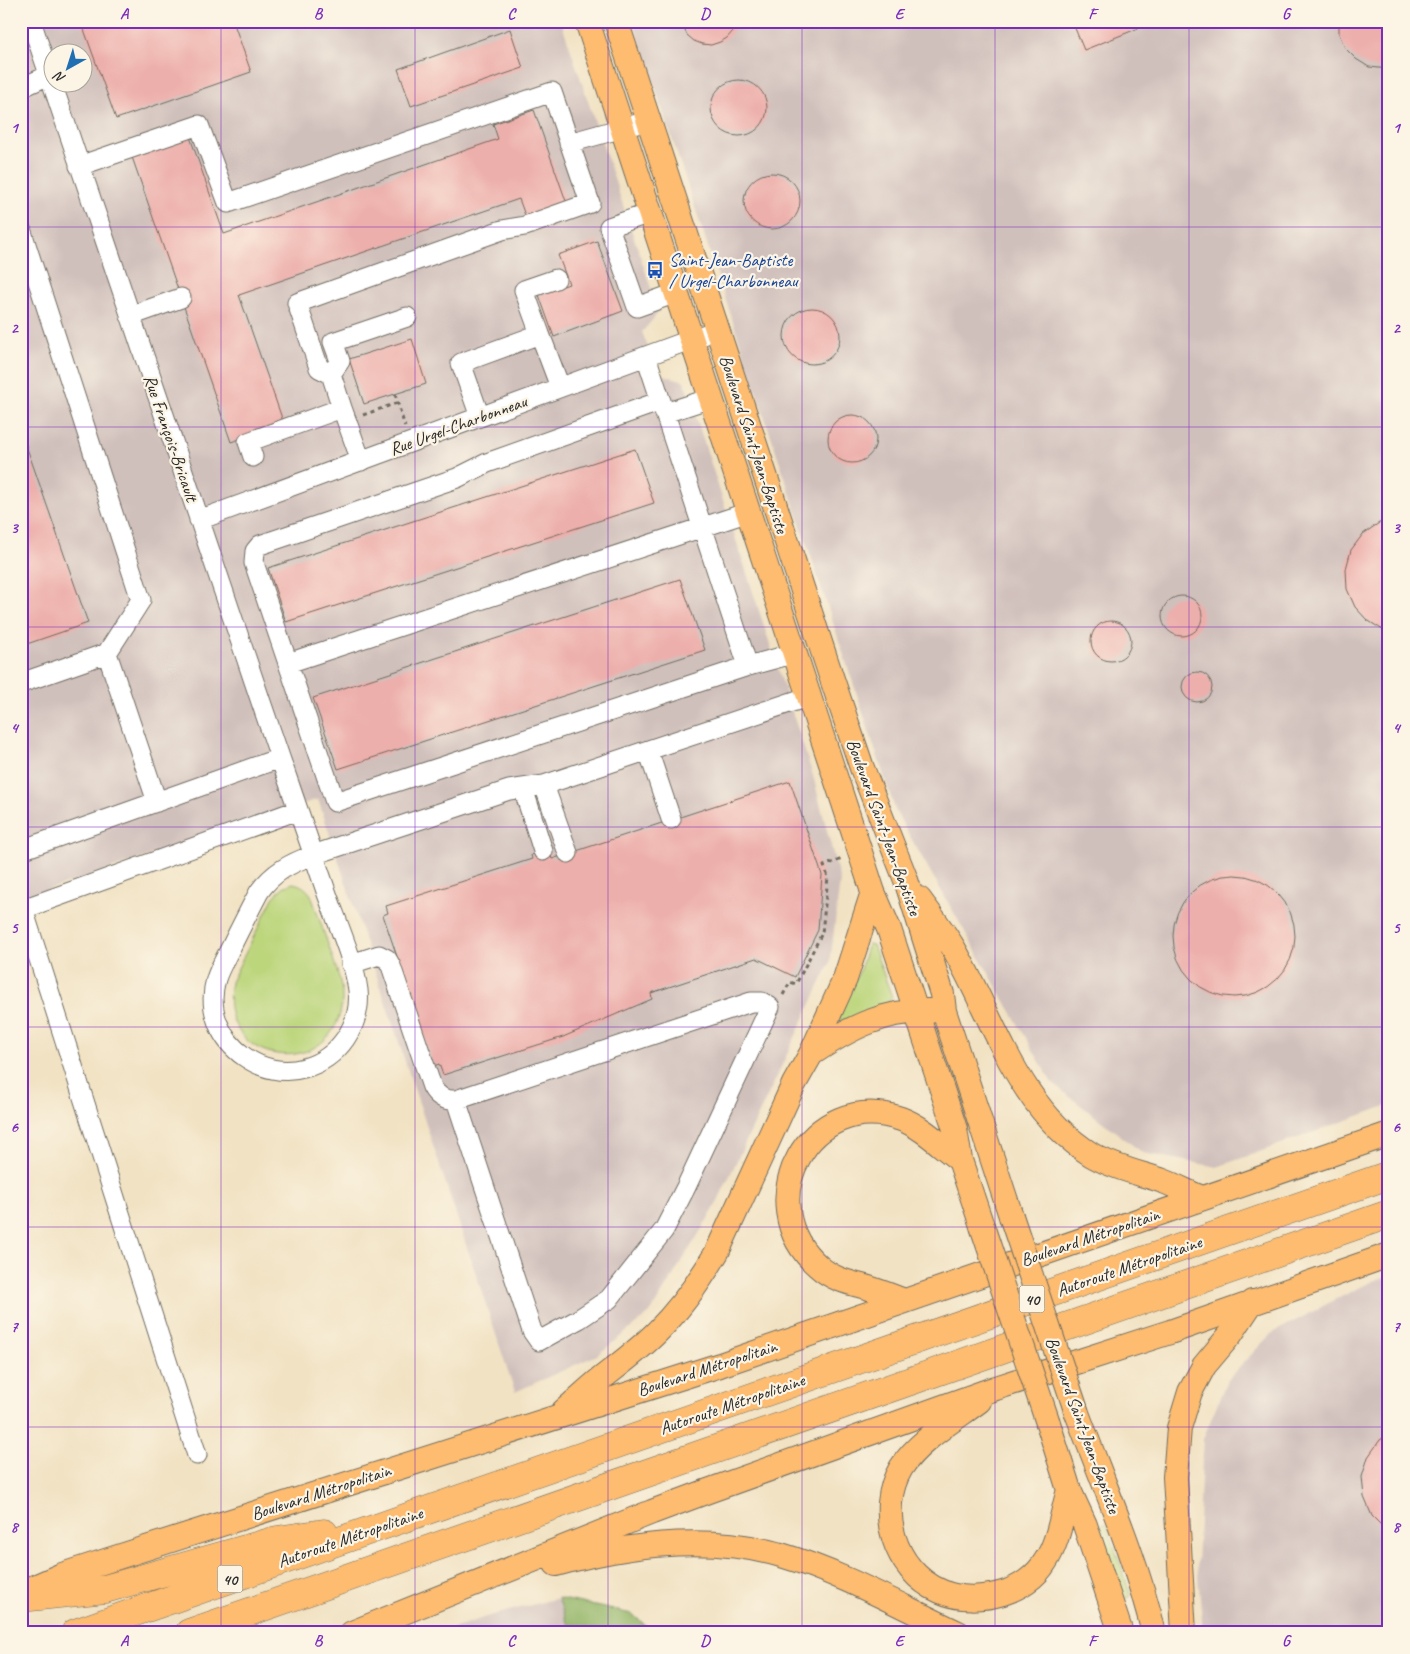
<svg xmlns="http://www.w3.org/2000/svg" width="1410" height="1654" viewBox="0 0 1410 1654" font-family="Caveat,sans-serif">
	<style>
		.industrial { fill: #d0c0bc; fill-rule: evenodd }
		.green { fill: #bcd67b; stroke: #748053 }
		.forest { fill: #95b76b; stroke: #60714b }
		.building { fill: #edafab }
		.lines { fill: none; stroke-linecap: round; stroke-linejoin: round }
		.minor-casing { stroke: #706b60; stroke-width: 21 }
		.major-casing { stroke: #706b60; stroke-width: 26 }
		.highway-casing { stroke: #706b60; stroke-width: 29 }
		.path { stroke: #706b60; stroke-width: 3; stroke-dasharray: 4 4; stroke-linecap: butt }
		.minor { stroke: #fff; stroke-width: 19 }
		.major { stroke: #fdbc6f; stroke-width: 24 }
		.highway { stroke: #fdbc6f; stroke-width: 28 }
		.major-bridge-casing { stroke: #706b60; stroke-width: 26; stroke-linecap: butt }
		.major-bridge { stroke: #fdbc6f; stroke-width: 24 }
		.grid { fill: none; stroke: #7b2cbf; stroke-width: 1; stroke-opacity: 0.55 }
		.labels { text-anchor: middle; stroke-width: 4.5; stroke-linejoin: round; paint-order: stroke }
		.shield { fill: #fcf5e5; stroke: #6a6863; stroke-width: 1 }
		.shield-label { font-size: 16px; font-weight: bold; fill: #2b2b2b }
		.transit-label { font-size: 18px; fill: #164399; stroke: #fcf5e5; text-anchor: start }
		.street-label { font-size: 18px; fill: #2b2b2b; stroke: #fcf5e5 }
		.neatline { fill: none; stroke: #7b2cbf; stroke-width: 2 }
		.grid-label { font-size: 16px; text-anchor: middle; font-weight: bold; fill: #7b2cbf }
	</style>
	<rect width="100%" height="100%" fill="#fcf5e5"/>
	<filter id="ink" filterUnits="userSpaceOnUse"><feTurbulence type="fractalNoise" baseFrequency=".02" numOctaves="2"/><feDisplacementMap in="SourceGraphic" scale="10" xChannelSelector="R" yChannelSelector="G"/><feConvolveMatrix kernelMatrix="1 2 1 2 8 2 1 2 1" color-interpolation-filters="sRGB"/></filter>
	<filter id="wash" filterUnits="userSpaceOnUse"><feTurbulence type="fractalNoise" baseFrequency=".0096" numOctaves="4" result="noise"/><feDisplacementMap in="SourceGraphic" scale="20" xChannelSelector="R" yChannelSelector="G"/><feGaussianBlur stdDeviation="1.12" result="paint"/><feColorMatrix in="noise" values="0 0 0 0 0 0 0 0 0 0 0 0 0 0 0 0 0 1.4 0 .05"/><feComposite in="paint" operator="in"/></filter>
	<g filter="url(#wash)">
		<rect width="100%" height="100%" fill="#f1e2c3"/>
		<path class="industrial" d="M21,21h540l98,291 -17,20 16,41 26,8 129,395 27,105 -10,82 -116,246 -64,104 -53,42 -82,37 -197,-593 -297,100zM52,52h30v30h-30z
			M633,21h756v1084l-172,62 -74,-14 -91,-70 -156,-271z
			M1389,1276v357h-186l-6,-69 6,-125 24,-59 44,-46 56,-30 48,-24z
			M558,1598l12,35h-131l47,-16z"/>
		<path class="green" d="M293,883c9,2 13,5 18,12 7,19 13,39 20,58 5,15 12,32 11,48 -6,80 -128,68 -111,-19l42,-84 10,-11z
			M868,944l5,1 19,52 -3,4 1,3 -49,17 -3,-4 22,-47z
			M1106,1523l23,67 1,7 -9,3 -25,-73z"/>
		<path class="forest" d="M558,1598l74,16 23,19h-84z"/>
		<g id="blocks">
			<path class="building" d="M81,21h152l18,51 -135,47z
				M681,21h55l-3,10 -6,7 -7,4 -9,3 -9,-1 -8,-3 -7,-6z
				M1072,21h64l3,7 -55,22z
				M1339,21h50v48l-20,-2 -13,-8 -11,-11 -6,-14z
				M510,29l13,39 -112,38 -13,-37z
				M711 108a28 28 0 1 1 56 0a28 28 0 1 1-56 0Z
				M534,110l33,94 -41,14 -7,-19 -280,96 45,129 -53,18 -99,-285 58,-20 34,97 274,-95 -5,-15z
				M744 201a28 28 0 1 1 56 0a28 28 0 1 1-56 0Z
				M597,241l26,70 -69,26 -15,-42 30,-11 -11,-29z
				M784 336a28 28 0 1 1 56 0a28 28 0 1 1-56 0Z
				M412,339l14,45 -62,20 -15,-45z
				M828 439a24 24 0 1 1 48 0a24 24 0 1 1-48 0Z
				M21,431l67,192 -67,23z
				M635,449l19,54 -368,119 -18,-54z
				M1389,521v110l-6,-1 -16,-10 -12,-13 -8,-18 -1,-20 5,-19 12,-16 16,-11z
				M680,579l25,71 -367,119 -25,-71z
				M1162 616a20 20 0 1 1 40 0a20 20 0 1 1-40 0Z
				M1091 641a20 20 0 1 1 40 0a20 20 0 1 1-40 0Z
				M1182 687a15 15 0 1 1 30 0a15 15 0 1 1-30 0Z
				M790,781l32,94 -4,55 -23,47 -39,-19 -105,35 1,6 -89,38 -120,38 -4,-11 -5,2 -51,-151 5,-2 -2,-7 146,-47 -1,-4 17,-5 4,9z
				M1173 936a61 61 0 1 1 122 0a61 61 0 1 1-122 0Z
				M1389,1434v99l-17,-17 -8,-19 -2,-20 6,-20 12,-17z"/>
		</g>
	</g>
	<g filter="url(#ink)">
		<use href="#blocks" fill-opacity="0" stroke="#706b60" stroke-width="1"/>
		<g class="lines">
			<g class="minor-casing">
				<path id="minor" d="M31,21c76,227 153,454 230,681 22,63 43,126 65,189 10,29 28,69 32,99 4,35 -20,69 -54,78 -20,6 -42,1 -59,-11 -25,-17 -38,-48 -29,-78 4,-13 12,-25 18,-38 8,-16 16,-32 25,-49 14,-20 32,-29 54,-37l196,-65 35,-5 266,-89
					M21,88l28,-13
					M569,143l79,-22
					M79,166l120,-41 29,78 324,-111 38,111 -65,23 -23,4 -205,73 22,65 12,6
					M650,213l-41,14 28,80 39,-14
					M21,229l120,371 -34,53
					M130,316l51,-18
					M540,334l-16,-44 32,-11
					M646,356l102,310 48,-13
					M661,401l-174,62 -30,15 -197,67 -5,6 -1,12 81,239 413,-136
					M342,408l-11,-34 9,-13 -7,-19 74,-25
					M665,413l46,-15
					M480,417l-19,-54 79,-29 20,53
					M253,457l-5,-15 94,-34 19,53
					M199,520l518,-190
					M288,663l461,-151
					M21,683l86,-30 50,149
					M648,750l23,69
					M544,785l24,68
					M523,788l20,63
					M21,850l259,-92
					M351,964l28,-9 8,4 4,7 41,121c5,9 13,14 24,13l295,-98h11l8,5 -84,180 -22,43 -55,69 -30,20 -40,22 -7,-10 -76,-231
					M197,1455l-174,-546 275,-99"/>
			</g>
			<g class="major-casing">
				<path id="major" d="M587,21l273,831 13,40 16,37 66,200 5,31 22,66
					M616,21l214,652 32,95 44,112 36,114 2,17 67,205
					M919,899c12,16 25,33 35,50 41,72 64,160 138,206 23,13 47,18 71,26 14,5 26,12 39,17
					M811,1054c37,-25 72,-44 119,-43
					M905,1301c-14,-5 -28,-11 -43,-15 -16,-4 -31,-8 -44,-20 -71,-62 -8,-179 83,-147 22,8 40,27 59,41
					M979,1401c-24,18 -62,41 -78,67 -25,42 -7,103 39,123 19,9 43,8 63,2 16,-5 33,-16 42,-31 14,-20 17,-49 24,-72
					M564,1411c13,-11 25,-23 38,-33 19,-15 38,-29 55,-46 24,-24 43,-51 60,-80l77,-168 17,-30 34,-75 28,-87
					M1077,1413c27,72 59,145 77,220
					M1048,1423l21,67 16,35 36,108
					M556,1564c72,-20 152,-30 225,-9 61,18 119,51 177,78
					M21,1593l41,-18 34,-11 624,-199 669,-231
					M352,1633l300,-121 56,-21 288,-103 174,-56 219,-77
					M1184,1633l-9,-156 4,-49 11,-36 14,-26 26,-31 22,-33"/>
			</g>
			<g class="highway-casing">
				<path id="highway" d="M21,1598l84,-9 172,-49 47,-7
					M75,1633l1314,-458
					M189,1633l1200,-419"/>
			</g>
			<path class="path" d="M395,394l10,33
				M363,415l34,-12
				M783,995l7,-13 6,2 26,-51 6,-56 -4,-11 18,-7"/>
			<use href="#minor" class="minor"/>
			<use href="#major" class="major"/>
			<use href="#highway" class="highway"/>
			<g class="major-bridge-casing">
				<path id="major-bridge" d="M1011,1216l66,197
					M982,1226l66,197"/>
			</g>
			<use href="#major-bridge" class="major-bridge"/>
		</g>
	</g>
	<path class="grid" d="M221,21v1612M415,21v1612M608,21v1612M802,21v1612M995,21v1612M1189,21v1612M21,227h1368M21,427h1368M21,627h1368M21,827h1368M21,1027h1368M21,1227h1368M21,1427h1368"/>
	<defs>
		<g id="bus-bare" transform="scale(1.35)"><path d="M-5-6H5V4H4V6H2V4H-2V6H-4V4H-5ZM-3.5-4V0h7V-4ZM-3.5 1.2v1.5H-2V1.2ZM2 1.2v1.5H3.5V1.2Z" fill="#1a4fb4" stroke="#fcf5e5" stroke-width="2.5" paint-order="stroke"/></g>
	</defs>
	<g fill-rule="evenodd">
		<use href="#bus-bare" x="655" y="270"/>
	</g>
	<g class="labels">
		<g class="shield">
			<rect x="1019.5" y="1285.5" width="25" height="27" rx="4"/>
			<rect x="217.5" y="1565.5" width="25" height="27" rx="4"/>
		</g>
		<g class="shield-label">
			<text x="1032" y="1305">40</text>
			<text x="230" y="1585">40</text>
		</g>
		<g class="transit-label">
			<text x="669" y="266">Saint-Jean-Baptiste<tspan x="669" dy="21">/ Urgel-Charbonneau</tspan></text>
		</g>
		<g class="street-label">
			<text transform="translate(458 425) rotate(-20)" y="6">Rue Urgel-Charbonneau</text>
			<text transform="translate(171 438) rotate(71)" y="6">Rue François-Bricault</text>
			<text transform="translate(754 444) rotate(72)" y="6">Boulevard Saint-Jean-Baptiste</text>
			<text transform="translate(884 827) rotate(70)" y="6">Boulevard Saint-Jean-Baptiste</text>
			<text transform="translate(1090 1237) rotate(-19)" y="6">Boulevard Métropolitain</text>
			<text transform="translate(1129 1266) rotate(-19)" y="6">Autoroute Métropolitaine</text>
			<text transform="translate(707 1368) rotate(-18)" y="6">Boulevard Métropolitain</text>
			<text transform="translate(732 1404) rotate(-19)" y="6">Autoroute Métropolitaine</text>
			<text transform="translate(1083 1425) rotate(70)" y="6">Boulevard Saint-Jean-Baptiste</text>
			<text transform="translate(321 1492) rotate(-18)" y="6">Boulevard Métropolitain</text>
			<text transform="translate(350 1537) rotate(-19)" y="6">Autoroute Métropolitaine</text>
		</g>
	</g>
	<rect width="1410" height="1654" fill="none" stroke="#fcf5e5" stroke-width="55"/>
	<g transform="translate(68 68) rotate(219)"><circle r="24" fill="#fcf5e5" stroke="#a8a49b"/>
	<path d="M0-4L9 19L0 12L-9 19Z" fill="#1f6fb2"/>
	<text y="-8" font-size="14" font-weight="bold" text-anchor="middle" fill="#2b2b2b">N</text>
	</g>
	<rect x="28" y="28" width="1354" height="1598" class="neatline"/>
	<g class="grid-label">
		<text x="124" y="19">A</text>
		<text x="318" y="19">B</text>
		<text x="511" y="19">C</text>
		<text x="705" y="19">D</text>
		<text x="899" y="19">E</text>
		<text x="1092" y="19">F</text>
		<text x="1286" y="19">G</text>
		<text x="14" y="133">1</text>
		<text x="1396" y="133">1</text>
		<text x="14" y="333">2</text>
		<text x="1396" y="333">2</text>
		<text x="14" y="533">3</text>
		<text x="1396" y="533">3</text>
		<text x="14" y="733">4</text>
		<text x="1396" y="733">4</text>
		<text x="14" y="933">5</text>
		<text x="1396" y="933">5</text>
		<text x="14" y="1132">6</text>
		<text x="1396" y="1132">6</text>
		<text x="14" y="1332">7</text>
		<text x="1396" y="1332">7</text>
		<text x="14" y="1532">8</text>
		<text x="1396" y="1532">8</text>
		<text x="124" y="1646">A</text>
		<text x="318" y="1646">B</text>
		<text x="511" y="1646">C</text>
		<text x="705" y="1646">D</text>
		<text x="899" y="1646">E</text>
		<text x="1092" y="1646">F</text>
		<text x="1286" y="1646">G</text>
	</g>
</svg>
